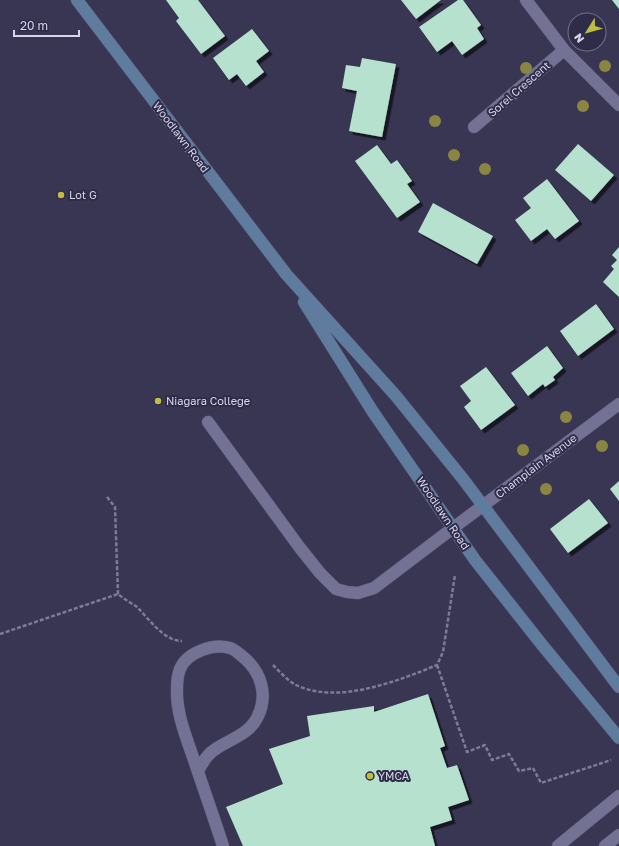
<svg xmlns="http://www.w3.org/2000/svg" width="619" height="846" viewBox="0 0 619 846" font-family="'Golos Text',sans-serif">
	<style>
		.building { fill: #b6e1cf; filter: url(#shadow) }
		.lines { fill: none; stroke-linecap: round; stroke-linejoin: round }
		.lane-casing { stroke: #53516a; stroke-width: 13 }
		.street-casing { stroke: #53516a; stroke-width: 13 }
		.secondary-casing { stroke: #53516a; stroke-width: 13 }
		.path { stroke: #7d7b95; stroke-width: 2.5; stroke-dasharray: 4 2; stroke-linecap: butt }
		.lane { stroke: #747294; stroke-width: 12 }
		.street { stroke: #747294; stroke-width: 12 }
		.secondary { stroke: #5f7c9f; stroke-width: 12 }
		.tree { fill: #8a8641 }
		.poi-dot { fill: #c2bd3f; stroke: #2f2c49; stroke-width: 1.5 }
		.labels { text-anchor: middle; stroke-width: 4; stroke-linejoin: round; paint-order: stroke }
		.street-label { font-size: 11px; fill: #d7d6e9; stroke: #2f2c49 }
		.poi-label { font-size: 11px; fill: #d7d6e9; stroke: #2f2c49; text-anchor: start }
	</style>
	<defs>
		<filter id="shadow"><feDropShadow dx="3.5" dy="3.5" stdDeviation="0" flood-color="#0009"/></filter>
	</defs>
	<rect width="100%" height="100%" fill="#393654"/>
	<path class="building" d="M166,0h32l27,36 -24,18 -25,-33 3,-3z
		M401,0h40l-25,19z
		M458,0h5l18,25 -4,3 7,11 -22,16 -10,-14 -15,11 -18,-25z
		M612,0h7v9z
		M252,29l17,22 -13,10 8,11 -18,14 -9,-12 -8,6 -16,-22z
		M362,58l34,6 -14,73 -33,-6 8,-40 -15,-3 4,-23 14,2z
		M578,144l36,31 -23,26 -36,-31z
		M377,145l14,19 6,-4 15,21 -5,3 13,18 -23,16 -42,-57z
		M547,179l32,42 -24,18 -8,-10 -16,12 -16,-21 16,-12 -8,-10z
		M433,203l60,33 -16,28 -59,-32z
		M619,247v50l-16,-15 11,-13 -3,-3 6,-6 -5,-5z
		M596,304l18,25 -36,27 -18,-25z
		M547,346l16,22 -10,9 2,3 -10,7 -2,-3 -15,12 -17,-23z
		M486,367l29,38 -34,25 -17,-23 7,-6 -11,-15z
		M619,481v20l-9,-12z
		M589,499l19,24 -40,30 -18,-24z
		M428,694l17,52 -5,2 7,20 10,-3 12,35 -21,7 4,13 -22,7 5,19h-192l-17,-39 57,-23 -14,-35 41,-13 -3,-20 67,-10v6z"/>
	<g class="lines">
		<g class="lane-casing">
			<path id="lane" d="M208,422l92,126 20,25 16,16 11,3 11,1 16,-5 79,-60"/>
		</g>
		<g class="street-casing">
			<path id="street" d="M526,0l38,50 55,55
				M474,127l90,-77
				M453,528l166,-124
				M198,771c5,-9 9,-17 19,-23 14,-9 32,-14 40,-30 12,-23 4,-47 -15,-62 -4,-3 -8,-7 -12,-8 -16,-5 -43,4 -50,21 -2,5 -3,15 -3,20 -1,25 10,50 18,74 9,27 19,55 28,83
				M558,846l61,-50
				M605,846l14,-11"/>
		</g>
		<g class="secondary-casing">
			<path id="secondary" d="M77,0l209,274 110,122 67,83 156,208
				M304,302l69,110 102,148 68,86 76,92"/>
		</g>
		<path class="path" d="M107,497l8,10 3,87
			M0,634l118,-40c6,5 13,9 19,13 12,12 27,34 45,34
			M273,665c7,7 15,16 23,20 41,20 102,-4 141,-20l6,-13 12,-77
			M437,665l30,87 18,-7 7,15 17,-6 10,17 14,-3 8,15 70,-23"/>
		<use href="#lane" class="lane"/>
		<use href="#street" class="street"/>
		<use href="#secondary" class="secondary"/>
	</g>
	<g class="tree">
		<circle cx="605" cy="66" r="6"/>
		<circle cx="526" cy="68" r="6"/>
		<circle cx="583" cy="106" r="6"/>
		<circle cx="435" cy="121" r="6"/>
		<circle cx="454" cy="155" r="6"/>
		<circle cx="485" cy="169" r="6"/>
		<circle cx="566" cy="417" r="6"/>
		<circle cx="602" cy="446" r="6"/>
		<circle cx="523" cy="450" r="6"/>
		<circle cx="546" cy="489" r="6"/>
	</g>
	<g class="poi-dot">
		<circle cx="61" cy="195" r="4"/>
		<circle cx="158" cy="401" r="4"/>
		<circle cx="370" cy="776" r="4"/>
	</g>
	<g class="labels">
		<g class="street-label">
			<text transform="translate(519 89) rotate(-41)" y="4">Sorel Crescent</text>
			<text transform="translate(181 137) rotate(53)" y="4">Woodlawn Road</text>
			<text transform="translate(536 466) rotate(-37)" y="4">Champlain Avenue</text>
			<text transform="translate(443 513) rotate(56)" y="4">Woodlawn Road</text>
		</g>
		<g class="poi-label">
			<text x="69" y="199">Lot G</text>
			<text x="166" y="405">Niagara College</text>
			<text x="378" y="780">YMCA</text>
		</g>
	</g>
	<g transform="translate(587 32) rotate(233)"><circle r="19" fill="#2f2c49" stroke="#727089"/>
	<path d="M0-3L7 15L0 10L-7 15Z" fill="#c2bd3f"/>
	<text y="-6" font-size="11" font-weight="bold" text-anchor="middle" fill="#d7d6e9">N</text>
	</g>
	<path d="M14 30v6h65v-6" fill="none" stroke="#d7d6e9" stroke-width="2"/>
	<text x="20" y="30" font-size="12" fill="#d7d6e9" stroke="#2f2c49" stroke-width="3" paint-order="stroke">20 m</text>
</svg>
